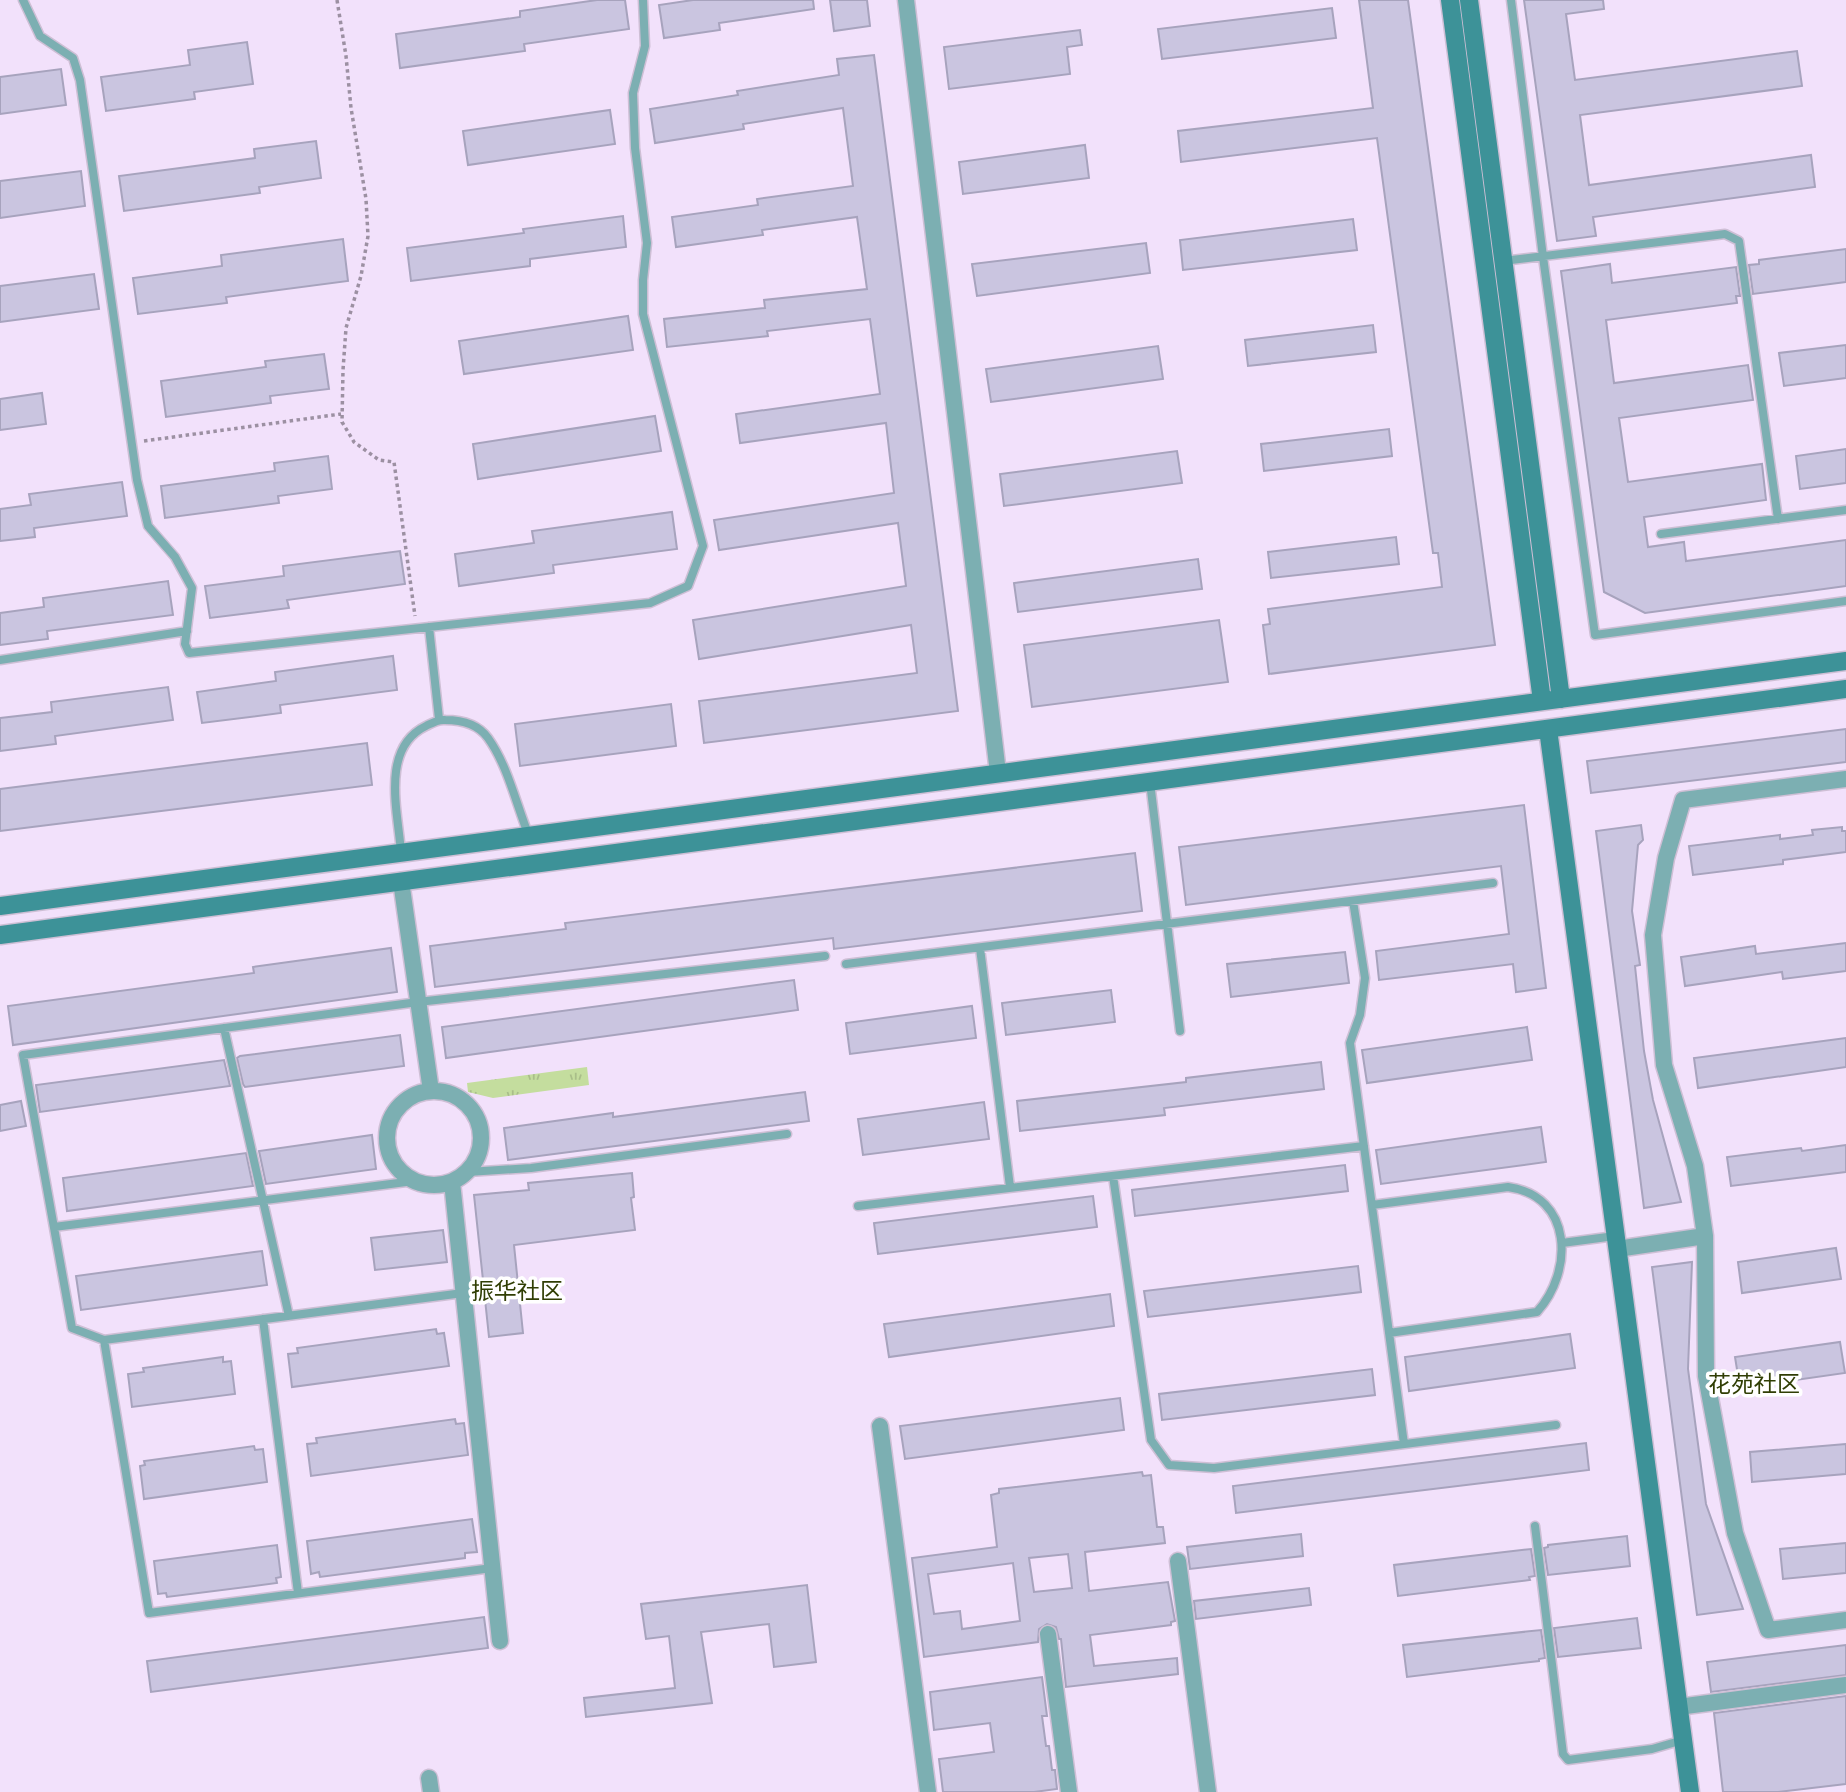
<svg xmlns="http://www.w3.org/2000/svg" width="1846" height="1792" viewBox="0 0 1846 1792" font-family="Mulish,'Noto Sans SC',sans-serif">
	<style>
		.grass { fill: url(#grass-tufts) }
		.building { fill: #cac5e0; stroke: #a7a3bd; stroke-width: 2; fill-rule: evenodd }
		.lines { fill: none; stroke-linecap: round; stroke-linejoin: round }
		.lane-casing { stroke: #cebfd5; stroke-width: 11 }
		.street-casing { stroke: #cebfd5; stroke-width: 19 }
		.secondary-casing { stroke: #cebfd5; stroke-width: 21 }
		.path { stroke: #9c90a2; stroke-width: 3.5; stroke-dasharray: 3.5 3.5; stroke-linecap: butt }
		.lane { stroke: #7cafb2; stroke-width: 8 }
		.street { stroke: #7cafb2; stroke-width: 16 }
		.secondary { stroke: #3d9298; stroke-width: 18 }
		.labels { text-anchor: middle; stroke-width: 7; stroke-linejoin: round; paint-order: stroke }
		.quarter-label { font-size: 23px; fill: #303e04; stroke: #fff }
	</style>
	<defs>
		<pattern id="grass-tufts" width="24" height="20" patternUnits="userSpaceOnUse" patternTransform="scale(1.75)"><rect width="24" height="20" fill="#c4dd9e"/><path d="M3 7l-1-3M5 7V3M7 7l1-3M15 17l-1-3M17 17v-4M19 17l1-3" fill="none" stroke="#a9be89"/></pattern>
	</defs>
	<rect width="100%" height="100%" fill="#f2e1fb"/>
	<path class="grass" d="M587,1067l2,18 -96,13 -25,-6 -1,-9z"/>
	<path class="building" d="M597,0h28l4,29 -105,15 1,7 -125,17 -4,-34 124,-17v-6z
		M693,0h120l1,9 -95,14 1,7 -56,8 -5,-33z
		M830,0h37l3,26 -36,5z
		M1359,0h49l87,645 -226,29 -6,-49 7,-1 -2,-15 174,-22 -4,-34h-5l-56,-415 -196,24 -3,-31 195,-23z
		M1524,0h79l1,9 -38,5 9,66 222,-29 5,35 -222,29 9,70 222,-30 4,32 -222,30 3,19 -39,5z
		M1332,8l4,30 -174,21 -4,-30z
		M1080,30l2,15 -15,2 3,27 -121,15 -5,-42z
		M247,42l6,42 -59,8 1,7 -89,12 -5,-34 89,-12 -2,-15z
		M874,55l84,656 -254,32 -5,-42 218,-28 -6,-48 -212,34 -6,-39 213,-34 -8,-63 -179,27 -5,-30 180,-27 -8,-70 -146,20 -4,-29 144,-20 -10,-75 -103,12 1,5 -101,11 -3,-28 101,-11 -1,-8 103,-11 -10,-72 -95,13 1,5 -87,12 -4,-30 86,-12 -1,-6 96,-13 -10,-78 -100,16 1,5 -89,14 -5,-34 88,-14 -1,-4 102,-16 -2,-16z
		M61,69l5,36 -66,9v-37z
		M610,110l5,34 -147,21 -5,-34z
		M316,141l5,37 -62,9 1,6 -136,18 -5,-35 136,-18 -1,-9z
		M1085,145l4,33 -126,16 -4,-32z
		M81,171l4,35 -85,12v-37z
		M623,216l3,31 -96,12v7l-119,15 -4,-33 117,-15 -1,-4z
		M1353,219l4,31 -174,20 -3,-30z
		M343,239l5,42 -122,16 1,6 -89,11 -5,-36 89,-12 -1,-11z
		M1146,243l4,30 -173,23 -5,-32z
		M1846,249v33l-93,12 -4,-29 10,-1v-4z
		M1610,264l2,19 124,-16 4,29h-4l1,7 -131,17 8,63 134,-18 5,35 -134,18 9,64 134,-18 4,36 -122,17 4,30 36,-5 2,19 160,-21v46l-201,27 -41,-21 -43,-321z
		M94,274l5,35 -99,13v-36z
		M628,316l5,34 -169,24 -5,-33z
		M1373,325l3,27 -128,14 -3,-26z
		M1846,345v33l-62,8 -5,-33z
		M1158,346l5,33 -172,23 -5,-33z
		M324,354l5,35 -59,7 1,7 -105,14 -5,-36 105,-14 -1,-6z
		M42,393l4,31 -46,6v-31z
		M655,416l6,35 -183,28 -5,-35z
		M1389,429l3,27 -128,15 -3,-27z
		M1846,449v34l-46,6 -4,-33z
		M1177,451l5,32 -178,23 -4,-32z
		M328,456l4,33 -54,7 1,7 -114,15 -4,-32 114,-15 -1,-8z
		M122,482l5,34 -93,12 1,9 -35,4v-32l31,-4 -2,-11z
		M672,512l5,37 -124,16 1,8 -95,13 -4,-32 79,-11 -2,-12z
		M1396,537l3,27 -128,14 -3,-26z
		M400,551l5,33 -118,16 2,8 -79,10 -5,-32 79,-10 -1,-10z
		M1198,559l4,30 -184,23 -4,-29z
		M168,581l5,34 -126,16 1,8 -48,6v-32l44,-6 -1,-9z
		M1219,620l9,62 -196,25 -8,-62z
		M393,656l4,34 -117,15 1,8 -79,10 -5,-31 79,-11 -1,-9z
		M168,687l5,33 -118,16 1,8 -56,7v-33l52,-6 -1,-10z
		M671,704l5,42 -156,20 -5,-42z
		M1846,729v33l-255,31 -4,-32z
		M367,743l5,42 -372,46v-42z
		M1524,805l22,183 -30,4 -3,-28 -134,16 -3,-29 133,-17 -8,-68 -315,39 -7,-58z
		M1641,825l2,15 -5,5 -6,66 8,54 -5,1 9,85 9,49 28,102 -37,6 -48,-377z
		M1842,827v4h4v21l-63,8v4l-90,11 -4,-29 91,-11v4l33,-4 -1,-5z
		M1135,853l7,58 -308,38 -1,-11 -398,49 -5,-41 136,-17 -1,-6z
		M1846,943v28l-63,8 -1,-7 -97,14 -4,-29 74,-11 1,8z
		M391,948l6,44 -384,53 -5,-39 246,-33 -1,-6z
		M1345,952l4,31 -118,14 -4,-33z
		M794,980l4,30 -352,48 -4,-31z
		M1111,990l4,32 -109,13 -4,-32z
		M972,1006l4,32 -126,16 -4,-31z
		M1527,1027l5,33 -165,23 -5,-33z
		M400,1035l4,31 -159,21 -2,-3 -6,-26 3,-2z
		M1846,1038v29l-148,21 -4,-30z
		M224,1060l6,26 -190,26 -4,-27z
		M1321,1062l3,27 -160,19 1,7 -145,16 -3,-30 169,-19v-4z
		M805,1092l4,29 -301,39 -4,-32 109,-15v4z
		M21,1101l5,25 -26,5v-26z
		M984,1102l5,37 -126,16 -5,-36z
		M1541,1127l5,35 -165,22 -5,-34z
		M372,1135l4,34 -110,15 -7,-33z
		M1846,1145v27l-115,14 -4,-29 74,-9 1,3z
		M246,1153l7,33 -186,25 -4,-33z
		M1345,1165l3,26 -213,25 -3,-26z
		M632,1173l2,24 -3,1 4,32 -121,15 9,88 -34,4 -15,-142 55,-5 -1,-7z
		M1093,1196l4,31 -219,27 -4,-31z
		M443,1230l4,32 -72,8 -4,-32z
		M1836,1248l5,31 -99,14 -4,-31z
		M262,1251l5,34 -186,25 -5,-34z
		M1692,1262l-4,107 18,135 37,105 -46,6 -45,-348z
		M1358,1266l3,26 -213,25 -4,-26z
		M1110,1294l4,32 -225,31 -5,-33z
		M436,1329l1,5 7,-1 5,33 -157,21 -4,-33 10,-1 -1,-5z
		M1570,1334l5,34 -166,23 -4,-34z
		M1840,1342l5,31 -105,15 -5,-31z
		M223,1357v5l8,-1 4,33 -103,13 -4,-33 16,-2 -1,-4z
		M1372,1369l3,26 -213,25 -3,-26z
		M1120,1398l4,32 -219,29 -5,-33z
		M455,1419l1,5 8,-1 4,32 -157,21 -4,-32 10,-1 -1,-5z
		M1586,1443l3,27 -353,43 -3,-27z
		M1846,1444v30l-94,8 -2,-30z
		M254,1446l1,4 8,-1 4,33 -123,17 -4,-33 5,-1 -1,-4z
		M1142,1472l1,4 8,-1 6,52h6l2,16 -80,9 4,39 79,-9 7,39 -4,1v3l-81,10 4,31 83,-8 1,16 -112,13 -5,-48h-2l-3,-12 -9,-3 -8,5 -1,13 -114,15 -12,-99 85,-11 -6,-52 8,-2v-4zM1068,1554l4,34 -38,4 -5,-34zM1013,1563l7,58 -58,8 -2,-18 -26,3 -6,-40z
		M472,1519l5,33 -12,1v5l-145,19 -1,-5 -8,2 -4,-33z
		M1301,1534l2,22 -113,13 -3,-22z
		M1627,1536l3,30 -82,9 -4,-27 4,-1v-2z
		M1846,1543v30l-63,6 -3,-30z
		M277,1545l4,32 -5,1 1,5 -110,14 -1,-4 -8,1 -4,-33z
		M1531,1549l4,27 -6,1 1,3 -132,16 -4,-31z
		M807,1585l9,77 -42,5 -5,-43 -68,8 11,71 -126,14 -2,-19 91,-10 -6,-52 -23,3 -5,-35z
		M1309,1588l2,17 -115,14 -2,-18z
		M484,1617l4,31 -337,44 -4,-31z
		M1637,1618l4,30 -83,9 -4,-29z
		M1541,1630l4,28 -6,1v2l-132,16 -4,-32z
		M1846,1645v30l-135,17 -4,-30z
		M1042,1677l5,39h-5l4,30h3l3,24h3l2,19 -23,3h-91l-4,-33 55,-7 -4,-29 -56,7 -4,-38z
		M1846,1696v88l-68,8h-55l-9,-79z"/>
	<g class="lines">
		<g class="lane-casing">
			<path id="lane" d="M23,0l17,36 33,22 7,22 57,400 11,46 27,31 17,31 -7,56 4,9 461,-50 38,-17 15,-40 -60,-232v-34l4,-37 -12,-95 -2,-55 12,-47 -2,-46
				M1511,0l32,257 52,378 251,-34
				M1503,261l222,-27 14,7 39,278
				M1661,534l185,-24
				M429,627l10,92
				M0,660l187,-29
				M1150,782l30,249
				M401,852c-3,-40 -21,-104 25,-126 6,-3 12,-7 19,-6 16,0 33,4 43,18 20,28 28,66 41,98
				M1353,901l12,77 -5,37 -10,28 54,401
				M980,948l30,239
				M846,964l647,-81
				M224,1028l65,288
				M468,1172l63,-4 256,-34
				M1113,1176l38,264 18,25 45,3 342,-43
				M1372,1205l136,-18c65,9 66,84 29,125l-148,21
				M858,1206l506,-60
				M54,1227l360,-46
				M1562,1243l53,-7
				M463,1293l-359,47 45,273 343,-45
				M263,1319l35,274
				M104,1340l-32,-12 -49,-273 395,-53 407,-46
				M1535,1526l28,228 5,6 84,-11 31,-9"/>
		</g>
		<g class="street-casing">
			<path id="street" d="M906,0l92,773
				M1846,779l-163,21 -17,58 -13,77 11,130 31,101 10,70 1,140 29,157 33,97 78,-10
				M401,881l30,210
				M387 1138a47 47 0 1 1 94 0a47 47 0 1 1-94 0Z
				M452,1182l48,459
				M1617,1249l88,-13
				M880,1426l48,366
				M1178,1561l30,231
				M1048,1634l21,158
				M1678,1707l168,-22
				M429,1778l2,14"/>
		</g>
		<g class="secondary-casing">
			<path id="secondary" d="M1450,0l92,701
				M1469,0l92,699
				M1548,729l142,1063
				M0,906l1846,-245
				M0,935l1846,-246"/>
		</g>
		<path class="path" d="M337,0l9,56 5,52 15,91 2,37 -7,40 -15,52 -3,42 -1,52 12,20 25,18 15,2 21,154
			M144,441l197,-27"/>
		<use href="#lane" class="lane"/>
		<use href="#street" class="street"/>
		<use href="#secondary" class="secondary"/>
	</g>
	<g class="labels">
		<g class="quarter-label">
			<text x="517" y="1299">振华社区</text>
			<text x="1754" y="1392">花苑社区</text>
		</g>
	</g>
</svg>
